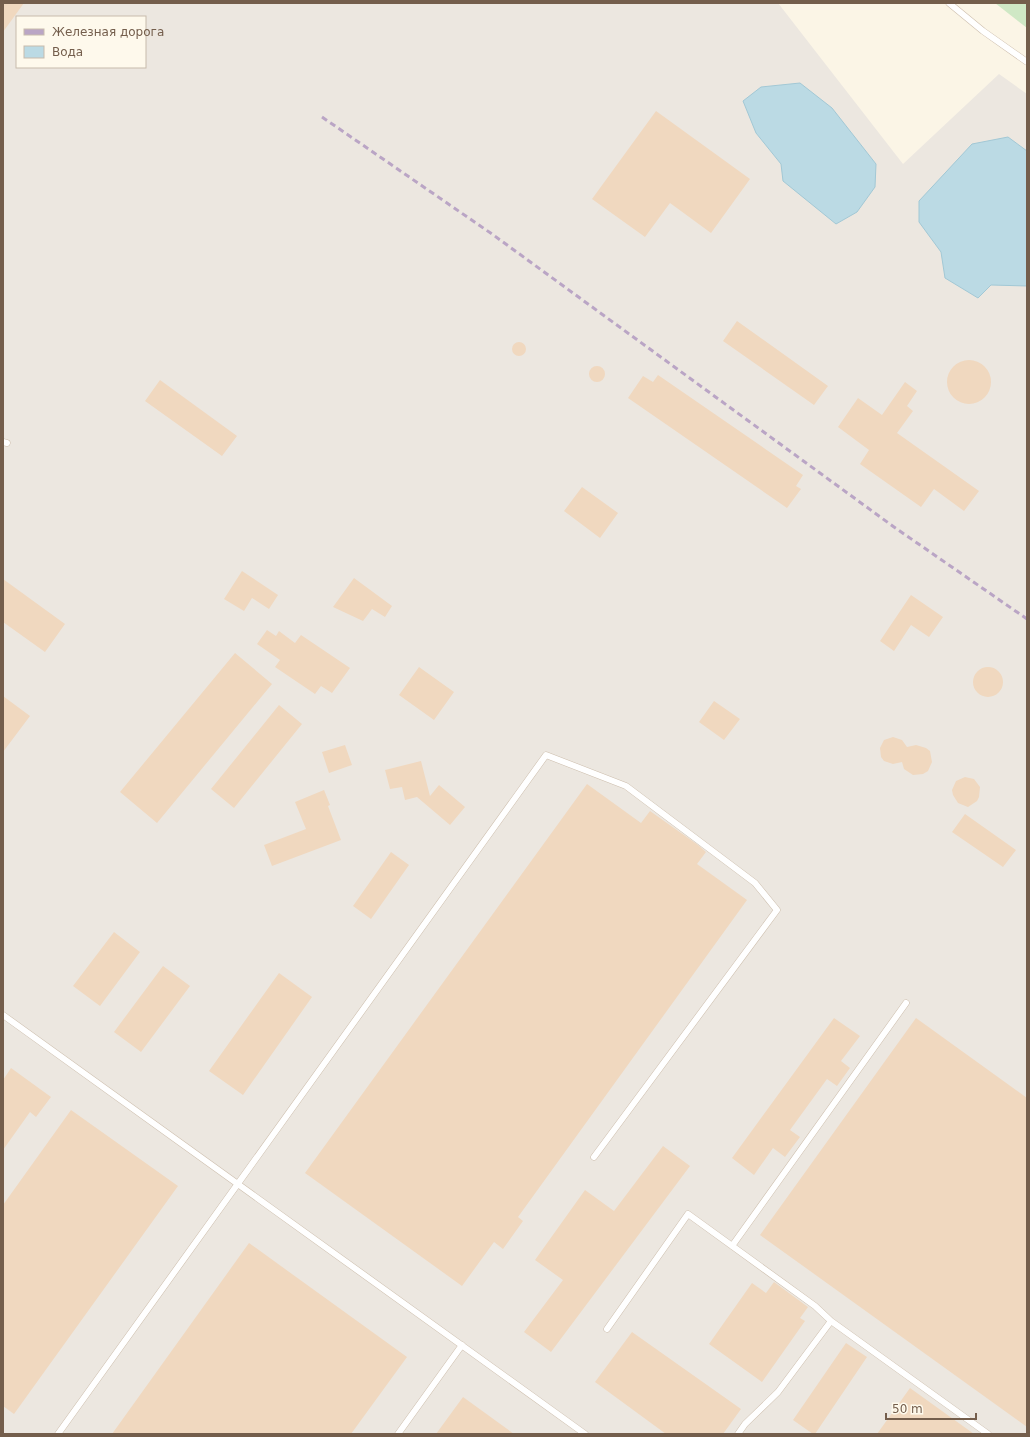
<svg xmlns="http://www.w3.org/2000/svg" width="1030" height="1437" viewBox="0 0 1030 1437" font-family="'DejaVu Sans',sans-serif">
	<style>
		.industrial { fill: #ece7e0; fill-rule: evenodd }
		.green { fill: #cfe8c5 }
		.water { fill: #bbdae4; stroke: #a2c8d5 }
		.building { fill: #f0d8bf }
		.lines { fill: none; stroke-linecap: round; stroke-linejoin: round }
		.lane-casing { stroke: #cdbead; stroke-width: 7 }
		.lane { stroke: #fff; stroke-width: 6 }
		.rail { stroke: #baa5c5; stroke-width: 3; stroke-dasharray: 6 4; stroke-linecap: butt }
	</style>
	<rect width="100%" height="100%" fill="#fbf5e6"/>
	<path class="industrial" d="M3,3h775l125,161 96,-90 28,20v1340h-1024zM17,17h128v50h-128z"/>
	<path class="green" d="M995,3h32v25z"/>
	<path class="water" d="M800,83l32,25 44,56 -1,23 -18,25 -21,12 -53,-43 -2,-17 -25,-31 -13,-32 18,-14z
		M1008,137l19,14v135l-36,-1 -13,13 -33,-20 -4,-26 -22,-30v-21l53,-57z"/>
	<path class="building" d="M3,3h21l-21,29z
		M656,111l94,68 -39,54 -41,-30 -25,34 -53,-38z
		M737,321l91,65 -14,19 -91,-64z
		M512 349a7 7 0 1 1 14 0a7 7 0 1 1-14 0Z
		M947 382a22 22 0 1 1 44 0a22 22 0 1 1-44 0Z
		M589 374a8 8 0 1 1 16 0a8 8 0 1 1-16 0Z
		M658,375l145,100 -7,11 5,3 -14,19 -159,-110 15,-22 10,6z
		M160,380l77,56 -15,20 -77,-55z
		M905,382l12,9 -10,15 6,5 -16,22 82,58 -15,20 -30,-22 -13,18 -61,-43 9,-14 -31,-23 20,-29 24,17z
		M582,487l36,26 -18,25 -36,-27z
		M242,571l36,24 -9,14 -17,-11 -8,13 -20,-12z
		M354,578l38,28 -7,11 -13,-8 -9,12 -30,-14z
		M3,579l62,45 -20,28 -42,-30z
		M911,595l32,22 -14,20 -18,-12 -17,26 -14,-10z
		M267,630l9,6 3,-5 16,12 6,-8 49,33 -18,25 -11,-7 -6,8 -40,-27 5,-7 -23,-16z
		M235,653l37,31 -115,139 -37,-31z
		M973 682a15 15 0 1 1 30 0a15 15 0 1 1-30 0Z
		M419,667l35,25 -20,28 -35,-25z
		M3,696l27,20 -27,36z
		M714,701l26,18 -16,21 -25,-18z
		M279,705l23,19 -68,84 -23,-19z
		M893,737l9,3 5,7 9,-2 10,3 4,3 2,11 -4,9 -5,3 -10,1 -9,-6 -2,-7 -9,2 -9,-3 -3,-4 -1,-9 4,-8z
		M345,745l7,20 -23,8 -7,-21z
		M421,761l9,35 9,-11 26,22 -15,18 -33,-28 -12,3 -3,-13 -12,2 -5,-19z
		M965,777l9,2 6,8 -1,10 -2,4 -9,6 -10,-4 -5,-8 -1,-5 4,-9z
		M587,784l54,39 9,-12 48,34 8,7 -9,12 50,36 -229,317 5,4 -20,28 -9,-7 -32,44 -157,-113z
		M324,790l6,15 -2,1 13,34 -69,26 -8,-21 42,-16 -11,-27z
		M965,814l51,36 -13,17 -51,-35z
		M391,852l18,13 -38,54 -18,-13z
		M114,932l26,20 -40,54 -27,-20z
		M163,966l27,20 -49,66 -27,-20z
		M279,973l33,24 -69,98 -34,-24z
		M834,1018l26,18 -19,25 9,7 -13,18 -10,-7 -37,51 10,7 -15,20 -12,-9 -19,27 -22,-17z
		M916,1018l111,80v329l-267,-192z
		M11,1068l40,29 -15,20 -6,-5 -27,38v-70z
		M71,1110l107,76 -164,228 -11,-8v-201z
		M663,1146l27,20 -139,186 -27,-20 39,-52 -28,-20 50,-70 29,21z
		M249,1243l158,114 -56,77h-239z
		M774,1282l34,25 -8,11 5,3 -43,61 -53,-38 43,-61 14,10z
		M632,1332l109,77 -18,25h-57l-71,-52z
		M846,1343l21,14 -52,77h-2l-20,-14z
		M910,1388l64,46h-97z
		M463,1397l51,37h-78z"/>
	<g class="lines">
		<g class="lane-casing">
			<path id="lane" d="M949,3l34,28 44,31
				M3,442l4,1
				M3,1015l582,419
				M732,1246l174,-243
				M831,1321l157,113
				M607,1329l81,-115 127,92 16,15 -53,71 -33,32 -7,10
				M58,1434l488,-679 80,31 129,97 22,27 -183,247
				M398,1434l64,-89"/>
		</g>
		<use href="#lane" class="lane"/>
		<path class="rail" d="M322,117l170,117 402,293 133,92"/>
	</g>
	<rect width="1030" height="1437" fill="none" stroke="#745e4c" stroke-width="8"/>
	<rect x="16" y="16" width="130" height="52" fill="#fef9ec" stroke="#c7bbac"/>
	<rect x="24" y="29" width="20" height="6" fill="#baa5c5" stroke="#c7bbac"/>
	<text x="52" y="36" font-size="12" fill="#745e4c">Железная дорога</text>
	<rect x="24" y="46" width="20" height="12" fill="#bbdae4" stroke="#c7bbac"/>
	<text x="52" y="56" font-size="12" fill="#745e4c">Вода</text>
	<path d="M886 1413v6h90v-6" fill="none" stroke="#745e4c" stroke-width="2"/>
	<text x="892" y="1413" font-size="12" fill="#745e4c" stroke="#fef9ec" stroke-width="3" paint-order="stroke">50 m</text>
</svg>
